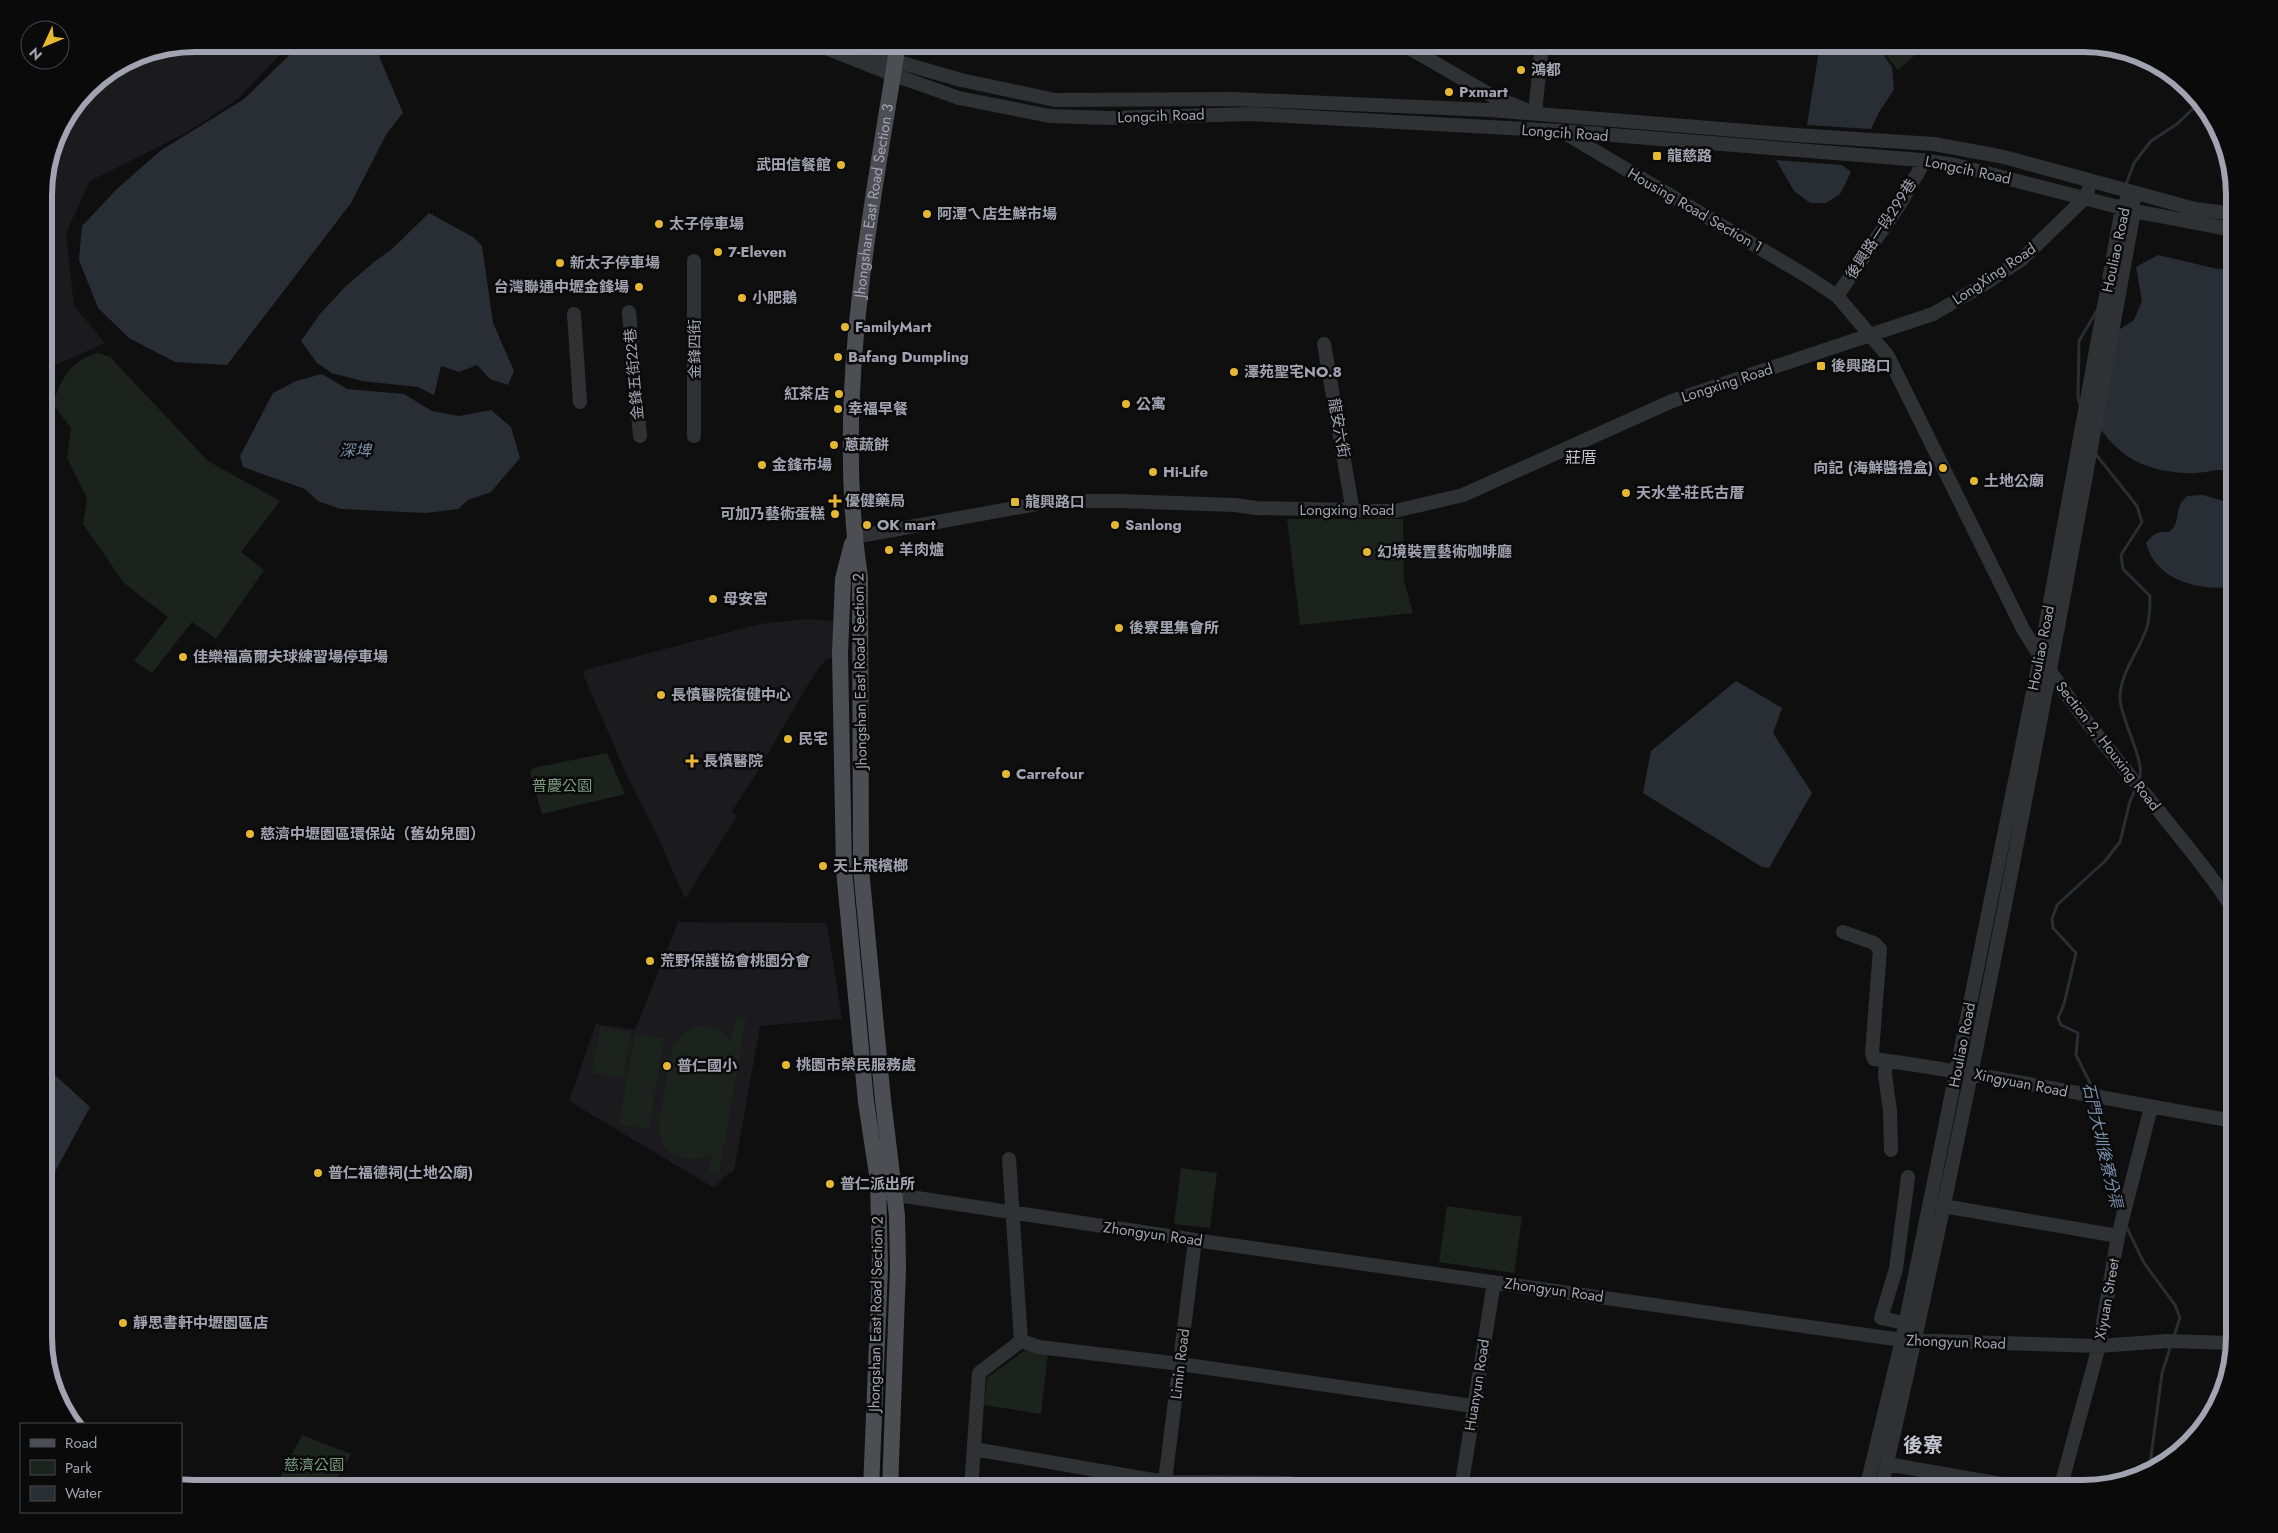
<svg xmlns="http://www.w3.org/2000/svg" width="2278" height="1533" viewBox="0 0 2278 1533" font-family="Jost,'Noto Sans TC',sans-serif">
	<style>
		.built { fill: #1b1b1d }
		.green { fill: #1c231d }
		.water { fill: #292e35 }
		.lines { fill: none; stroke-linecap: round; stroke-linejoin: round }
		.stream { stroke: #292e35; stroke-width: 3 }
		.minor { stroke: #303135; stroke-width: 14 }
		.major { stroke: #4d4e54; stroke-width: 16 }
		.poi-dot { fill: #e6b831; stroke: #0a0a0b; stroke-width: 2 }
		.labels { text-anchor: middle; stroke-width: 5; stroke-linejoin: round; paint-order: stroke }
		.poi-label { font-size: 15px; font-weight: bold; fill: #a1a4b0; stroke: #0a0a0b; text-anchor: start }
		.street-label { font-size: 15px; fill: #a1a4b0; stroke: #0a0a0b }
		.park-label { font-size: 15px; fill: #799b7e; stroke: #0a0a0b }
		.water-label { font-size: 16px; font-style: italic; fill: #798faa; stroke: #0a0a0b }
		.neighbourhood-label { font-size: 16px; fill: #c2c4cd; stroke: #0a0a0b }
		.district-label { font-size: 20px; font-weight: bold; fill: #c2c4cd; stroke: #0a0a0b }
		.rim { fill: none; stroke: #a1a4b0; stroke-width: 6 }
	</style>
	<rect width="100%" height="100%" fill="#0f0f10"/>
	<path class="built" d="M195,44h95l-51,54 -53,35 -96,48 -24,52 8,73 31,37 -61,27v-184l11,-49 33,-49 50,-33z
		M807,619l26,2v38h-6l-6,6 -17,26 -47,82 -25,38 5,5 -52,83 -27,-62 -31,-61 -44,-102 2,-4 175,-46z
		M678,922l149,1 15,96 -82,7 -26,145 -9,5 -11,12 -145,-87 27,-77 39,6z"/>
	<path class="green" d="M1877,44h51l-30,26z
		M98,353l12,4 98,104 72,40 -39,51 23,18 -48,69 -24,-17 -40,51 -18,-12 34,-44 -44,-34 -41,-59 4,-25 -20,-42 4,-29 -18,-24c8,-25 18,-44 45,-51z
		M1287,519h116l1,62 9,32 -113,12z
		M607,753l18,41 -83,20 -12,-41 3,-5z
		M736,1016l10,2 -27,158 -11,-3 4,-19c-21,10 -50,5 -53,-23 -1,-13 4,-28 6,-42 2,-13 2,-28 8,-41 11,-28 40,-27 58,-8z
		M600,1027l31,5 -8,46 -31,-5z
		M635,1034l29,5 -15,90 -30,-5z
		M1181,1168l36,5 -7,55 -36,-4z
		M1447,1206l75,11 -8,56 -75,-11z
		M1024,1351l24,2 -7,61 -57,-9 3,-27z
		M302,1435l49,19 -20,35h-57z"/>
	<path class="water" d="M301,44h73l29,69 -16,20 -36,70 -124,162 -52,-3 -46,-24 -31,-30 -19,-48 3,-34 36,-38 42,-37 84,-52z
		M1820,44h56l16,23 2,23 -15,22 -8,17 -64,-4z
		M1776,160l66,5 9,7 -11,22 -14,9h-16l-16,-12z
		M429,213l44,24 9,9 11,77 21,48 -6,14 -18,-6 -13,-14 -18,7 -18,-6 -7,29 -16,-8 -56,-6 -30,-8 -15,-10 -16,-22 19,-27 25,-27 29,-25 18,-13z
		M2158,255l60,14 16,-1v205c-16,-6 -21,-1 -37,0 -10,1 -21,-1 -31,-2 -32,-7 -45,-16 -66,-42l17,-98 17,-11 8,-19 -6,-34z
		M322,374l25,15 57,5 28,17 27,5 32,-6 20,17 9,31 -29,34 -23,8 -10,9 -32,4 -85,-4 -23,-8 -13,-12 -62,-22 -3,-11 33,-63 23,-12z
		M2203,495l24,7 7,6 -1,79c-34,4 -77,-6 -87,-44 7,-9 11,-12 23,-11 10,-8 7,-16 11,-27 1,-3 5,-7 7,-9z
		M1736,681l46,27 -9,25 39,60 -43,75 -7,-1 -119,-74 8,-42z
		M44,1065l46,42 -46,85z"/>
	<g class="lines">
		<path class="stream" d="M2125,187l9,-24 17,-22 26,-17 22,-21
			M2080,405l-2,-8 1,-56 20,-34
			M2094,452l43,54 5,16 -21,33 2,14 27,27c0,10 0,24 -4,34 -8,23 -26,43 -26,68 0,21 27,65 19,82
			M2090,1091v-8l-14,-28 2,-22 -17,-8 -3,-7 6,-14 12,-51 -23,-25 -1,-9 5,-14 48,-44 15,-19 10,-41 6,-13
			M2090,1100l9,25 19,87
			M2126,1226l18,37 31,42 5,13 -6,18
			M2149,1472l13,-99 9,-28"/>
		<path class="minor" d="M816,44l78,31 65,23 91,18 58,2 143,-4 311,17 359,29 34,5 179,46 100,19
			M855,44l40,17 66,19 94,20 178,-1 257,11 306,25 138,9 70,13 191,52 39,5
			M1402,44l92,53 30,12
			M1535,113l7,-69
			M1568,135l237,140 32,21 51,60 135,273c39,65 88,124 136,182 25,32 54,65 75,100
			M694,261v175
			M1837,296l63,-92 20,-35 1,-9
			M629,312l11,124
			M574,314l6,88
			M1324,344l29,168
			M854,537l200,-36h65l116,4 21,3 139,3 68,-16 209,-94 261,-87 50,-29 38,-25 65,-63 2,-6
			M1843,932l31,11 6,6 -8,104 2,6c121,16 240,42 360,62
			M1886,1061l-1,14 5,36 1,39
			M1908,1177l-12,92 -15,49 32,7
			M884,1193l311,47 707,100 197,6 68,-5 66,2
			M1943,1206l175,30
			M1021,1341l18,6 141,17 293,42
			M974,1449l191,33 123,1 39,6
			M1887,1464l143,25
			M971,1489l8,-116 42,-32 -12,-182
			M1164,1489l31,-249
			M1461,1489l33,-207
			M1866,1489l36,-149 138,-683 82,-449 4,-7
			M1881,1489c98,-423 176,-851 253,-1278l-1,-8
			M2060,1489l39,-143 19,-110 33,-129"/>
		<g class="major">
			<path d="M852,544l-9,35 -3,74 4,217 22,232 12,79 2,87 -9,221"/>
			<path id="s1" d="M890,1489l8,-221 -1,-52 -14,-116 -22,-231 -1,-292c-27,-177 10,-358 38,-533"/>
		</g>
	</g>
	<g class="poi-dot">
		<circle cx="1521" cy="70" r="5"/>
		<circle cx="1449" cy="92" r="5"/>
		<rect x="1652" y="151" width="10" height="10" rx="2.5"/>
		<circle cx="841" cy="165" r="5"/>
		<circle cx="927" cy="214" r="5"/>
		<circle cx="659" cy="224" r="5"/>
		<circle cx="718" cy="252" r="5"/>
		<circle cx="560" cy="263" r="5"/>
		<circle cx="639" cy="287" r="5"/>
		<circle cx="742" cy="298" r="5"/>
		<circle cx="845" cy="327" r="5"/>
		<circle cx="838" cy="357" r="5"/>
		<rect x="1816" y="361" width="10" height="10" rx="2.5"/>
		<circle cx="1234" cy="372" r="5"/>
		<circle cx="839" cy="394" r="5"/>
		<circle cx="1126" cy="404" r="5"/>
		<circle cx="838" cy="409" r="5"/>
		<circle cx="834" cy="445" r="5"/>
		<circle cx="762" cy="465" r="5"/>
		<circle cx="1943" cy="468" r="5"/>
		<circle cx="1153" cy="472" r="5"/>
		<circle cx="1974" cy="481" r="5"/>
		<circle cx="1626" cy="493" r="5"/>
		<path d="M832.5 493.5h5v5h5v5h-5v5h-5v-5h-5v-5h5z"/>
		<rect x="1010" y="497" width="10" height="10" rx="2.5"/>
		<circle cx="835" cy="514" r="5"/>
		<circle cx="867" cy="525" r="5"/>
		<circle cx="1115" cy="525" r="5"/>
		<circle cx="889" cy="550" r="5"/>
		<circle cx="1367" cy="552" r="5"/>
		<circle cx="713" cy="599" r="5"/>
		<circle cx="1119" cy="628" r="5"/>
		<circle cx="183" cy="657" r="5"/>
		<circle cx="661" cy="695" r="5"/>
		<circle cx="788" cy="739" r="5"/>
		<path d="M689.5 753.5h5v5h5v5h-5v5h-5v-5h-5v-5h5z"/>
		<circle cx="1006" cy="774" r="5"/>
		<circle cx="250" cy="834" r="5"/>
		<circle cx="823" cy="866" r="5"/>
		<circle cx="650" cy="961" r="5"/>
		<circle cx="786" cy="1065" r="5"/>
		<circle cx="667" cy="1066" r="5"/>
		<circle cx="318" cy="1173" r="5"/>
		<circle cx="830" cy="1184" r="5"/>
		<circle cx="123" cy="1323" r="5"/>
	</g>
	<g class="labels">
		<g class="poi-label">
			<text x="1531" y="75">鴻都</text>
			<text x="1459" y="97">Pxmart</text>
			<text x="1667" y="161">龍慈路</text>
			<text x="831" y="170" text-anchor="end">武田信餐館</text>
			<text x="937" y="219">阿潭ㄟ店生鮮市場</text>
			<text x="669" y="229">太子停車場</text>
			<text x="728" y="257">7-Eleven</text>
			<text x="570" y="268">新太子停車場</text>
			<text x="629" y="292" text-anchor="end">台灣聯通中壢金鋒場</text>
			<text x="752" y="303">小肥鵝</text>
			<text x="855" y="332">FamilyMart</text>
			<text x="848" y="362">Bafang Dumpling</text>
			<text x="1831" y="371">後興路口</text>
			<text x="1244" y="377">澤苑聖宅NO.8</text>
			<text x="829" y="399" text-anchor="end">紅茶店</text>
			<text x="1136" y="409">公寓</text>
			<text x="848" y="414">幸福早餐</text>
			<text x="844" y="450">蔥蔬餅</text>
			<text x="772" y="470">金鋒市場</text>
			<text x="1933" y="473" text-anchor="end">向記 (海鮮醬禮盒)</text>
			<text x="1163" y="477">Hi-Life</text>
			<text x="1984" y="486">土地公廟</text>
			<text x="1636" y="498">天水堂-莊氏古厝</text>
			<text x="845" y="506">優健藥局</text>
			<text x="1025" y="507">龍興路口</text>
			<text x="825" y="519" text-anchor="end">可加乃藝術蛋糕</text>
			<text x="877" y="530">OK mart</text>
			<text x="1125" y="530">Sanlong</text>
			<text x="899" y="555">羊肉爐</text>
			<text x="1377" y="557">幻境裝置藝術咖啡廳</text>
			<text x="723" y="604">母安宮</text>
			<text x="1129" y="633">後寮里集會所</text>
			<text x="193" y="662">佳樂福高爾夫球練習場停車場</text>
			<text x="671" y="700">長慎醫院復健中心</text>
			<text x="798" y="744">民宅</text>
			<text x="703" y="766">長慎醫院</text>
			<text x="1016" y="779">Carrefour</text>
			<text x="260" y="839">慈濟中壢園區環保站（舊幼兒園）</text>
			<text x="833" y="871">天上飛檳榔</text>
			<text x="660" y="966">荒野保護協會桃園分會</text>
			<text x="796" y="1070">桃園市榮民服務處</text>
			<text x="677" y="1071">普仁國小</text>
			<text x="328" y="1178">普仁福德祠(土地公廟)</text>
			<text x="840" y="1189">普仁派出所</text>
			<text x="133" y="1328">靜思書軒中壢園區店</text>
		</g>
		<g class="street-label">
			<text transform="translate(1161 116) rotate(-2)" y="5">Longcih Road</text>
			<text transform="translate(1565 133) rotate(4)" y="5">Longcih Road</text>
			<text transform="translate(1968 170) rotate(12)" y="5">Longcih Road</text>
			<text dy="5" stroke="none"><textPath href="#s1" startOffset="1292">Jhongshan East Road Section 3</textPath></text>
			<text transform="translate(1695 210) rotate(30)" y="5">Housing Road Section 1</text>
			<text transform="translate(1881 229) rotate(-57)" y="5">後興路一段299巷</text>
			<text transform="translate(2116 250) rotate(-78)" y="5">Houliao Road</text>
			<text transform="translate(1994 274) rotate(-34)" y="5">LongXing Road</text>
			<text transform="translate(695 349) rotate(-90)" y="5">金鋒四街</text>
			<text transform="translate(634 374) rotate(-95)" y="5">金鋒五街22巷</text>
			<text transform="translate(1727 383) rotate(-18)" y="5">Longxing Road</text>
			<text transform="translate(1339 428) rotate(80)" y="5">龍安六街</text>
			<text x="1347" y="515">Longxing Road</text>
			<text transform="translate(2041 648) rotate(-79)" y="5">Houliao Road</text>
			<text transform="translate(860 671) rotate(-91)" y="5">Jhongshan East Road Section 2</text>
			<text transform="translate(2108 746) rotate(52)" y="5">Section 2, Houxing Road</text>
			<text transform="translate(1962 1045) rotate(-79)" y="5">Houliao Road</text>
			<text transform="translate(2021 1083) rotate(11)" y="5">Xingyuan Road</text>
			<text transform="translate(1153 1234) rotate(8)" y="5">Zhongyun Road</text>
			<text transform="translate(1554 1290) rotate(8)" y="5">Zhongyun Road</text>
			<text transform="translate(2107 1299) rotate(-80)" y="5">Xiyuan Street</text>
			<text transform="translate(876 1314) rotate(-89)" y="5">Jhongshan East Road Section 2</text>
			<text transform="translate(1956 1342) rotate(2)" y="5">Zhongyun Road</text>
			<text transform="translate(1180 1364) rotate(-83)" y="5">Limin Road</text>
			<text transform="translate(1477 1385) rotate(-81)" y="5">Huanyun Road</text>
		</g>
		<g class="park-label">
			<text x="562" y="791">普慶公園</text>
			<text x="314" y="1470">慈濟公園</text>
		</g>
		<g class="water-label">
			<text x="355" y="456">深埤</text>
			<text transform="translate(2103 1145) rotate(77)" y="6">石門大圳後寮分渠</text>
		</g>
		<g class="neighbourhood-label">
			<text x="1581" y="463">莊厝</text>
		</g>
		<g class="district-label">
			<text x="1923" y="1452">後寮</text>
		</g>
	</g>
	<path d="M0 0H2278V1533H0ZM195 52H2083A143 143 0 0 1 2226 195V1337A143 143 0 0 1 2083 1480H195A143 143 0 0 1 52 1337V195A143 143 0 0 1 195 52Z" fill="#0a0a0b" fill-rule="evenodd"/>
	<path class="rim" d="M195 52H2083A143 143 0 0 1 2226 195V1337A143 143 0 0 1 2083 1480H195A143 143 0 0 1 52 1337V195A143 143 0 0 1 195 52Z"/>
	<rect x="20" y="1423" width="162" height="90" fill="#0a0a0b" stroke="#46484d"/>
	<rect x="30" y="1439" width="25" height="8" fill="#4d4e54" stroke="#46484d"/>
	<text x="65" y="1448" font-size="15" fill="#a1a4b0">Road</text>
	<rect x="30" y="1460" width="25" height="15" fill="#1c231d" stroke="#46484d"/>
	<text x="65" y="1473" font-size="15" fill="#a1a4b0">Park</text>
	<rect x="30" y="1486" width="25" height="15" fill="#292e35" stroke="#46484d"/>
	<text x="65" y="1498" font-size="15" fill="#a1a4b0">Water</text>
	<g transform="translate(45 45) rotate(226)"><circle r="24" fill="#0a0a0b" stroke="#46484d"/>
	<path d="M0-4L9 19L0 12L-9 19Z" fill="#e6b831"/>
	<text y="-8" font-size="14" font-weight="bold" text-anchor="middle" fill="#a1a4b0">N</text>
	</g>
</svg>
